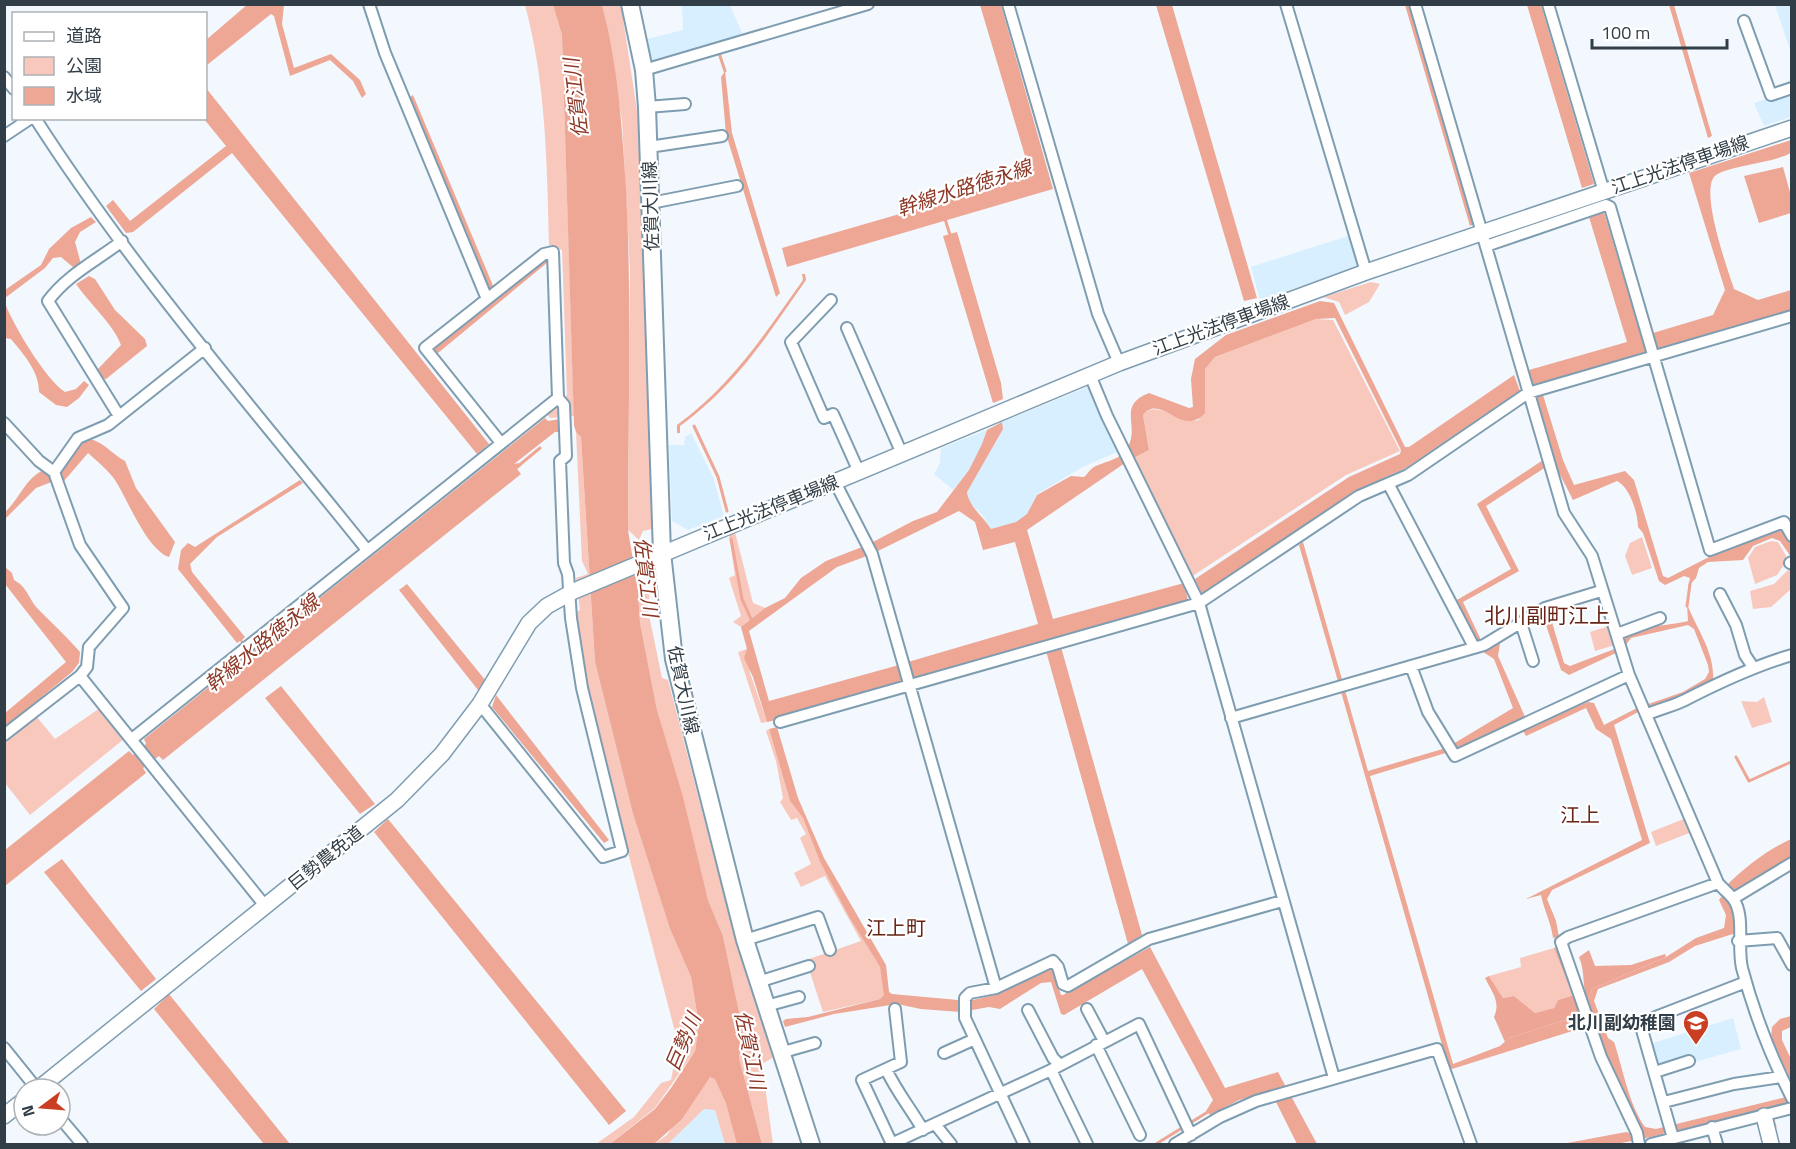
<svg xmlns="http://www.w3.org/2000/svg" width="1796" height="1149" viewBox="0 0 1796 1149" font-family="'Titillium Web','Noto Sans JP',sans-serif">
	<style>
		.built { fill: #d7efff }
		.green { fill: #f9c8bd }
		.forest { fill: #eda595 }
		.water { fill: #eea695 }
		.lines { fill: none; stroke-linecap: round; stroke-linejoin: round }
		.stream { stroke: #eea695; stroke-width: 3 }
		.street-casing { stroke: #7f9db1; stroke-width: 14 }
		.secondary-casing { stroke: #7f9db1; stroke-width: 18 }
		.primary-casing { stroke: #7f9db1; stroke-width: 20 }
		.street { stroke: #fff; stroke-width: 10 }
		.secondary { stroke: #fff; stroke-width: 15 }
		.primary { stroke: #fff; stroke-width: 16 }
		.labels { text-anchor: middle; stroke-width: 4.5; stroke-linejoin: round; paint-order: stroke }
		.street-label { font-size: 18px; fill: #323e47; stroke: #fff }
		.poi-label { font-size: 18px; font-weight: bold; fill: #323e47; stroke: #fff; text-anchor: end }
		.water-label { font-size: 20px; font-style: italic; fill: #8d3827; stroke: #fff }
		.neighbourhood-label { font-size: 20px; fill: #672316; stroke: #fff }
		.quarter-label { font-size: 21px; fill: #672316; stroke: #fff }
	</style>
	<rect width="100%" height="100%" fill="#f2f8fd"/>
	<path class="built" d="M682,5h48l12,28 -30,13 -59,17 -6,-24 36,-9z
		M1775,5h16v48z
		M1791,90v27l-27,9 -10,-23z
		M1351,235l9,31 -100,34 -9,-33z
		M1092,385l30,65 -39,17 -46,27 -10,20 -11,8 -25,7 -8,-13 -14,-14 -2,-10 36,-63 -1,-7z
		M987,430l-5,14 -13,26 -16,20 -19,-16 6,-11 1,-15z
		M691,433l22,44 11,39 -36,14 -16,-9 -3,-76h15l1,-8z
		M1733,1018l8,31 -82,23 -9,-28z
		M704,1109l11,1 10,34h-57z"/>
	<path class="green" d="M525,5h28l9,30 12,381 -24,2 -4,-6 21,-17 -5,-145 -13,-5c-2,-81 -3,-162 -24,-240z
		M602,5h19l17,112 14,412 -9,2 -4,9 -11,-10 2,-260 -8,-149z
		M1371,282l9,2 -11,18 -24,13 -6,-13 -16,-5z
		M1316,319l17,1 67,131 -54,24 -155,102 -57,-119 15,-8 -6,-35c14,-17 34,10 56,5l6,-51 10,-12z
		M576,432l5,5 14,225 38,152 37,115 21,48 8,48 -4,26 -40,57 -45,36h-14l38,-27 27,-34 10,-3 7,-37 -93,-354 -12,-75 7,-4 -4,-32 12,-4 -6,-13z
		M735,532l18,71 12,5 -24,19 -8,-5 8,-6 -12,-38 6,-3 -6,-40z
		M1642,537l10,31 -20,7 -7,-19 5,-13z
		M1771,541l7,1 10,17 -11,16 -22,9 -7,-26 7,-11z
		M1791,567v22l-20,18 -18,2 -3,-18 24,-7z
		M649,588l1,32 12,58 6,2 48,185 58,192 -12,7 11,80h-11l-23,-86 4,-27 -20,-95 -15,-36 -51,-190 -17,-87 -2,-32z
		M1609,626l6,19 -20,6 -5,-19z
		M747,649l3,24 17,49 -6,1 -23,-71z
		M1764,697l8,25 -20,6 -11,-27 16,1z
		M100,708l24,31 -94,76 -25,-32v-41l31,-26 19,23z
		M769,729l21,72 13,17 17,44 29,55 31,50 5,28 -5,4 -57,13 -17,-52 55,-19 -36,-65 -24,11 -7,-14 17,-9 -11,-26 6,-4 -9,-16 -6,2 -11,-18 3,-4 -7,-37 -10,-30z
		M1686,818l6,14 -36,14 -5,-14z
		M1554,948l20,47 -16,5 -4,8 -19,5 -21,-17 -11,2 -14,-22 32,-9 -1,-9z
		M708,1072l14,3 16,69h-13l-10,-34 -11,-1 -36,35h-14l13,-9z"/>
	<path class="forest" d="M1589,950l6,16 36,-1 34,-11 1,3 -74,32 -4,12c-7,-16 -2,-27 -9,-44z
		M1489,976l14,22 11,-2 21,17 19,-5 4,-8 16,-5 7,20 -72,23 -4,4 -11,-25c7,-15 -2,-25 -9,-39z"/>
	<path class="water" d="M248,4l36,1 -2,19 12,44 37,-14 29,26 6,14 -4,4 -9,-17 -23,-21 -40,16 -16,-60 -3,-2 -64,51 -1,-25z
		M553,5h49c16,60 20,122 24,184 6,114 2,227 2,341l10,61 2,32 17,87 26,87 25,103 15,36 20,95 -4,27 23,86h-25l-11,-41 -11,-24 -5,-2 -28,42 -28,25h-44l45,-35 16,-21 24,-37 4,-26 -8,-48 -21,-48 -37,-115 -38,-152 -14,-225 -5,-5 -2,-7 -12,-390z
		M980,5h21l52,184 -266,78 -5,-19 249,-72z
		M1156,5h16l85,293 -13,3z
		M1405,5h4l65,219 -4,2z
		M1527,5h14l53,179 -12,4z
		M1669,5h5l38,131 -4,2z
		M725,71l7,62 48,160 -4,4 -50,-163 -5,-57z
		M206,88l283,356 -12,10 -245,-301 -99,79 -7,1 -20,-27 7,-6 17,21 96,-75 -22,-27z
		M413,95l81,193 -4,2 -81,-192z
		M1791,140v13c-19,10 -63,13 -75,22 -18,13 12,95 18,114l24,11 33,-10v20l-133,39 -5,-16 60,-18 12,-25 -36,-117z
		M1783,167l8,29v17l-32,10 -15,-47z
		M1604,212l42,140 -113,34 -4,-16 98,-28 -38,-125z
		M91,217l5,5 -16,10 -5,10 6,22 -7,4 -13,-11 -8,1 -8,10 -40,30v-8l36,-25 8,-16 22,-21z
		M957,232l44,151 2,16 -10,4 -50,-167z
		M545,259l3,3 -110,91 -4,-2 -1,-3z
		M802,274h3l1,6c-40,57 -68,103 -126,146v7h-3v-8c55,-40 87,-90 126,-145z
		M89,276l6,3 20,31 30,29 2,7 -41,33 -5,-1 -5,-7 25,-26c-7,-20 -32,-42 -45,-61z
		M1320,301l14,2 71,144h4l105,-72 6,16 -114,77 -47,21 -62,46 -95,59 -7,-15 154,-102 51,-23 1,-4 -66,-132 -19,1 -101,38 -10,12v44c-23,26 -44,-21 -62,2l6,35 -21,11 -101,69 26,89 131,-36 4,17 -275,78 -5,-16 130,-38 -23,-82 -32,8 -8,-28 -16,-11 -83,41 -5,-9 42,-22 24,-9 32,-42 13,-26 5,-14 15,-8 1,7 -36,63c2,15 16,24 24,37l25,-7 11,-8 10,-19 34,-19 13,1c3,-2 6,-8 10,-10 9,-5 26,-7 33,-18 14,-23 -11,-43 22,-56l40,15 4,-1 -2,-28 4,-20 31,-24z
		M5,303c8,22 41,77 60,89l11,-3 8,-8 5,4 -10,13 -12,9 -11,-2 -17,-13c0,-21 -15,-37 -28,-53l-6,-1z
		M1543,395l20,65 11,25 51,-14 9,9 29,96 5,2 43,-22 67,-26h6l7,15v12l-11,-16 -8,-3 -19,8 -10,14 -35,2 -9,6 -3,10 -8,9 2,-9 -6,-2 -19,9 -6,-4 -16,-48 -5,-6c0,-13 -8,-40 -21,-46l-44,19 -20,-39 -19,-63z
		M545,418l3,3 12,-2v13h-5l-41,32 4,-1 3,3 -4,3 4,5 -358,286 -4,-4 -16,12 3,5 -141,113v-36l124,-99 4,4 13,-11 -2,-5 106,-85 -10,-13 -3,2 -59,-74 3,-19 7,-7 7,4 105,-67 3,3 -86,54 -27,27 2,8 53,65 -3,3 10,12z
		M89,439c14,2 24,16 36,22l11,27 39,54 -6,15c-22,-7 -41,-57 -54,-77 -7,-10 -18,-19 -27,-27l-24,28 -4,-4 -1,-6 22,-27z
		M1543,460l3,7 -60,39 33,65 -56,31 18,38 -4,3 -22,-42 56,-32 -34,-65z
		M44,470l10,11 -18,7 -31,31v-7c15,-13 20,-34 39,-42z
		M1303,542l65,229 78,-23 3,4 -79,24 83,288 47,-18 9,-8 72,-23 -27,-67 4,-2 23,56 4,25 -133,42 -4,-3 -149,-521z
		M862,547l5,9 -30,11 -88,64 20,70 130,-36 4,16 -127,36v3l-9,2 -14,-45 -9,-19 3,-9 -6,-22 24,-19 20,-10 16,-20 25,-17z
		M5,567l7,6 2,7c14,7 15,21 26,31 14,14 27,26 40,41l-1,11 -7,9 -67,55v-14l61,-51 -61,-78z
		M407,584l79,97 -8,9 -79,-100z
		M1687,604c9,24 28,48 26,76l-29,17 -44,14 -26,14 36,118 -98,47 -5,9 9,22 3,16 -6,1c-2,-16 -9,-28 -12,-43l-15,4 116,-59 -31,-101 -15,-10 -10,-21 -60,28 -4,-7 66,-27 6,1 10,22 33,-17 46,-16 22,-13 4,-7 -1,-7 -14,-36 -6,-4 -57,13 -6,8 -2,-6c16,-17 44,-13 65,-19z
		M1549,612l15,51 6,3 47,-18 1,4 -49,23 -8,-5 -16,-48 -4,-2 -12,5 -1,-3z
		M1520,628l1,1 -21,14 -2,13 28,63 -68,30 -5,-5 60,-36 -19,-49 -14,-9 12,-2 5,-7z
		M1061,647l81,288 -14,9 -82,-293z
		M281,686l94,118 -15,10 -95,-116z
		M496,695l113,145 -5,3 -112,-136z
		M777,727l21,71 26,60 62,107 3,27 3,2 77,7 25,-6 56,-26 3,2 8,24h2l87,-48 75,141 53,-16 8,15 -47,13 -29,15 -4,-4 7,-11 -71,-131 -78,46 -3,-1 -10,-32 -10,1 -41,26 -11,-2 -28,5 -40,-3 -24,-5 -63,10 -49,13 -2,-6 3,-2 22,-2 72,-18 4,-4 -4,-28 -31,-50 -29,-55 -17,-44 -13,-17 -21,-72z
		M388,819l238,292 -17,14 -235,-293z
		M1791,839v17l-57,36 -8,-6c19,-19 41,-36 65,-47z
		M62,859l94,120 -15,12 -97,-119z
		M1724,893l12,23v17l-41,13 -26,16 -71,27 -4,12 14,37 6,4c9,26 14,61 31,85l11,2 130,-32 3,6 -147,36 -38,-91 -16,-47 4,-12 74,-32 30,-19 28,-10 2,-13 -7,-15z
		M169,994l121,150h-26l-110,-135z
		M1791,1016v11l-9,4v9l9,19v22l-20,-44 1,-10 8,-8z
		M1291,1096l26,48h-20l-22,-44z
		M1626,1132l8,2 3,6 -21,4h-54z"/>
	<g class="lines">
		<path class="stream" d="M719,53l6,18
			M945,219l6,19
			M694,426l24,51 9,34
			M517,467l23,-19
			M731,539l11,60 9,20
			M1687,606l3,-22
			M1736,757l13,24 42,-19
			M1770,1108l5,19
			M1156,1144l55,-34"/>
		<g class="street-casing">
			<path id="street" d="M369,4l16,49 102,246
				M1008,4l90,310 21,49
				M1286,4l80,268
				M1415,4l149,509 28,43 37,119 89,208c5,6 12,11 16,17 11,17 3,46 8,68 12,45 29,89 50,130
				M1548,4l56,188
				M1744,21l27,74 21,-7
				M644,70l224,-66
				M4,77l10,12
				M647,107l38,-3
				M35,118c98,153 219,291 332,432
				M4,136l27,-18
				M649,147l73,-11
				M651,203l86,-17
				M1486,246l120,-41 4,2 100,343 74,-28 8,14
				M831,300l-40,42 33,76 9,-4 26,58
				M847,328l55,126
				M1090,375l17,41 92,187 135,475
				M119,416l-71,-115c19,-26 48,-40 74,-60
				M4,423l35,38 15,11 26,73 43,63 -34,39 -2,20 -7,9 -76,59
				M54,472l24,-34 30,-13 97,-77
				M835,482l37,72 124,434
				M1389,485l85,162
				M1790,563l2,-1
				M1601,591l-56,17 -61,37 -73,21 17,46 27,44 174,-81
				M1720,594l16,31 9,30 8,12
				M1521,623l12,38
				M1617,634l43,-16
				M80,676l186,231
				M480,704l123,153 19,-6 -40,-163 -11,-70 -3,-44 -4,-11 -4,-102 6,-5 -2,-51 -6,-7 -5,-146 -9,2 -119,94 76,95
				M1646,715c13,-6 27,-9 39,-15 35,-18 69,-34 107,-45
				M1231,718l180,-52
				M780,722l419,-119 160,-107 49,-21 120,-82 264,-77
				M132,739l426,-341
				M1734,898l58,-35
				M745,940l73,-23 12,33
				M1738,941l39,-3 15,27
				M758,982l51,-16
				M766,1006l33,-9
				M1087,1009l17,32
				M1028,1010l25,48 5,5
				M1096,1045l44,90
				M4,1048l33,41
				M780,1053l35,-10
				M944,1053l31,-14
				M886,1069c10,22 25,40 37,61
				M1051,1070l36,74
				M1655,1072l34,-11
				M1664,1102l70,-18 47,-7
				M60,1118l22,26
				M935,1124l16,20
				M1712,1127l5,17
				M1673,1138l-33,-115 106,-41
				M891,1144l160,-74 88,-46 52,111
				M892,1144l-30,-64 39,-18 -6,-53
				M1024,1144l-59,-126v-20l5,-5 26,-5 57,-27 5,6 5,17 5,2 81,-47 133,-38
				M1175,1144l45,-27 36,-16 181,-52 34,95
				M1639,1144l-2,-11 -36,-76 -40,-115 7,-5 150,-54
				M1651,1144l141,-36"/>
		</g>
		<g class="secondary-casing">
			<path id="secondary" d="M38,1089l359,-289 45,-46 38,-50 49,-81 18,-17 27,-15 545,-228 247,-91 426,-144
				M4,1116l20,-16
				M1764,1116l7,28"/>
		</g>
		<g class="primary-casing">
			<path id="primary" d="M630,4l14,66 3,37 15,446 12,106 71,281 66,204"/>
		</g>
		<use href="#street" class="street"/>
		<use href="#secondary" class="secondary"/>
		<use href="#primary" class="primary"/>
	</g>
	<defs>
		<g id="school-pin" transform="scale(1.35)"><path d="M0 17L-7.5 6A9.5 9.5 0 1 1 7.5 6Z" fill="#ca3f23" stroke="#fff"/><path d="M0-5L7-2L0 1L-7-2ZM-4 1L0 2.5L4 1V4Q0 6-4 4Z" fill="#fff"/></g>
	</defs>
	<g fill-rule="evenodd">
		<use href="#school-pin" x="1696" y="1023"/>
	</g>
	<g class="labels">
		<g class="street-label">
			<text transform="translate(1680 165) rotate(-19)" y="6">江上光法停車場線</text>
			<text transform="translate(651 206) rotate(-92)" y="6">佐賀大川線</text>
			<text transform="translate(1221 325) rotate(-20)" y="6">江上光法停車場線</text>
			<text transform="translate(771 508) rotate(-22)" y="6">江上光法停車場線</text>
			<text transform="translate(683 690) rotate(78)" y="6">佐賀大川線</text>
			<text transform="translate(326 858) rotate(-39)" y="6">巨勢農免道</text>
		</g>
		<g class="poi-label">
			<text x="1676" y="1029">北川副幼稚園</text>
		</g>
		<g class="water-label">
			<text transform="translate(576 98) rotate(-97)" y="7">佐賀江川</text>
			<text transform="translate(964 188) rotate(-18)" y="7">幹線水路徳永線</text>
			<text transform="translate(646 577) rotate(83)" y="7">佐賀江川</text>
			<text transform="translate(262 643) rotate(-39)" y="7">幹線水路徳永線</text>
			<text transform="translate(683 1042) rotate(-67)" y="7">巨勢川</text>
			<text transform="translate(750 1050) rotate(78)" y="7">佐賀江川</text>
		</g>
		<g class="neighbourhood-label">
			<text x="1580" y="822">江上</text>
			<text x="896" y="935">江上町</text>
		</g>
		<g class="quarter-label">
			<text x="1547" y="623">北川副町江上</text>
		</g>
	</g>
	<rect width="1796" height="1149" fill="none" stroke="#323e47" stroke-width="12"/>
	<rect x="12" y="12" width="195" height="108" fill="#ffffff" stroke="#adb2b5" stroke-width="1.5"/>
	<rect x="24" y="32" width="30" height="9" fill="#ffffff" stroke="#adb2b5" stroke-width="1.5"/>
	<text x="66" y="42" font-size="18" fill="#323e47">道路</text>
	<rect x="24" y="57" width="30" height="18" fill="#f9c8bd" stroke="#adb2b5" stroke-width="1.5"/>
	<text x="66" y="72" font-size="18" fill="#323e47">公園</text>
	<rect x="24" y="87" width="30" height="18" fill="#eea695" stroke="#adb2b5" stroke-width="1.5"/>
	<text x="66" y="102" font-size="18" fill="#323e47">水域</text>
	<g transform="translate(42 1107) rotate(254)"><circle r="28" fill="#ffffff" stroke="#adb2b5" stroke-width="1.5"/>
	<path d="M0-4.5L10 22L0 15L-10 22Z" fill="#ca3f23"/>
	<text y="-9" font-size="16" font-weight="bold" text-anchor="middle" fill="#323e47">N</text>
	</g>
	<path d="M1592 39v9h135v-9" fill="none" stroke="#323e47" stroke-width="3"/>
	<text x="1601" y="39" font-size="18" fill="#323e47" stroke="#ffffff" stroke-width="4.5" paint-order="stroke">100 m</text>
</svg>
